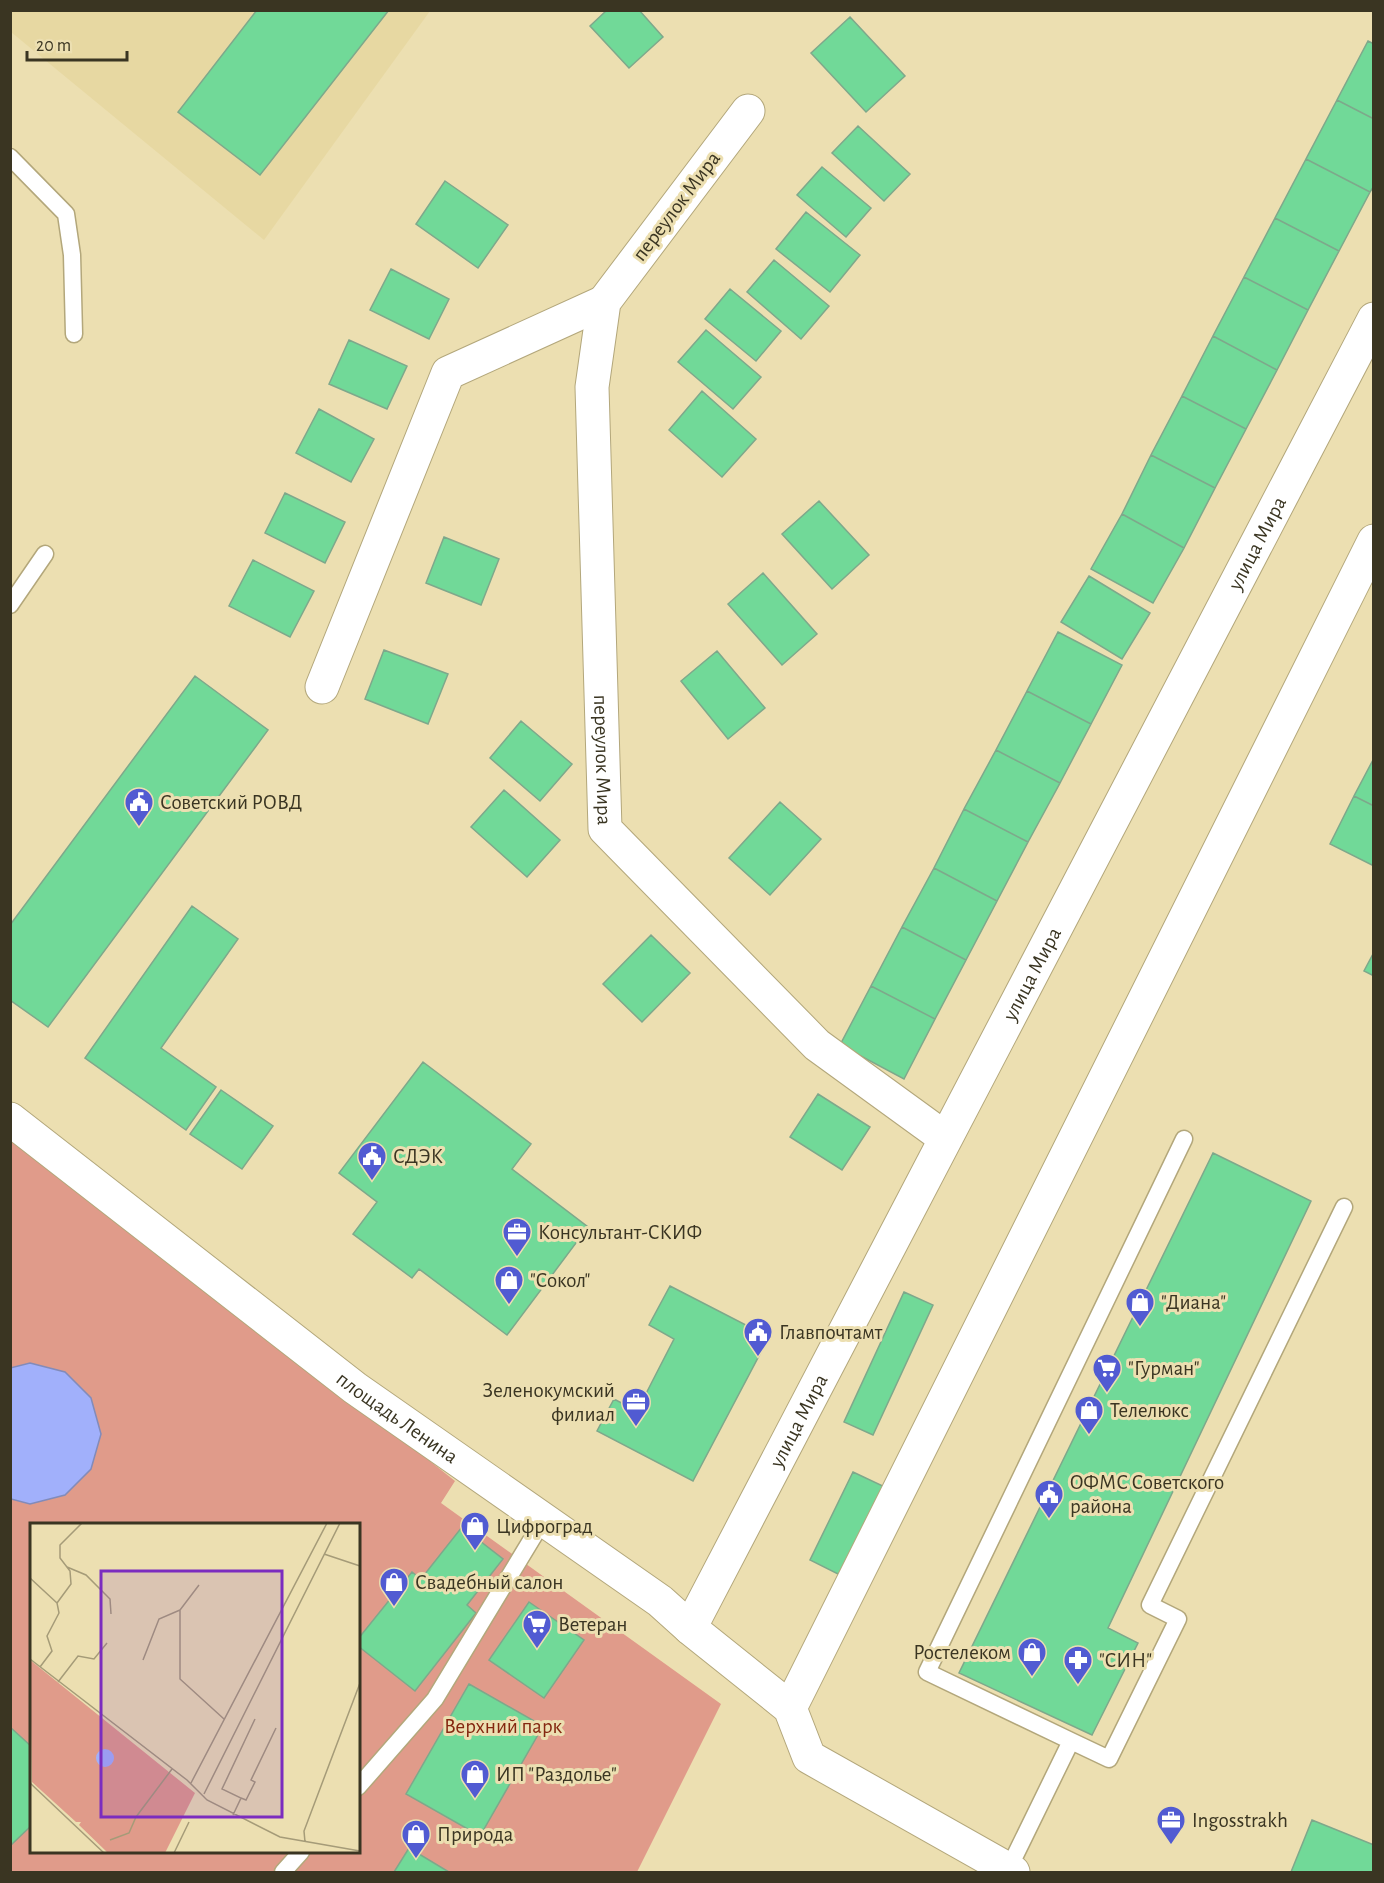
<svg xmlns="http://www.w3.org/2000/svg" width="1384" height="1883" viewBox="0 0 1384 1883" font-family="'Alegreya Sans',sans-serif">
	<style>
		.built { fill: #e7d8a2 }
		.green { fill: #e09b8a; fill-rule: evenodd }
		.water { fill: #a1b0fb; stroke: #828bba; stroke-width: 1.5 }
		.building { fill: #71d998; stroke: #7ea88b; stroke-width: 1.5 }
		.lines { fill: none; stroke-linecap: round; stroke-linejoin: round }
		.lane-casing { stroke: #b3a77b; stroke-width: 19 }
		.street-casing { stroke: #b3a77b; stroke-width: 35 }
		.lane { stroke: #fff; stroke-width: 16 }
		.street { stroke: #fff; stroke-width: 33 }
		.labels { text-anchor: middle; stroke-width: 6; stroke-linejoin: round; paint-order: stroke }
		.street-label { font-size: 21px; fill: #3a3522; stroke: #ecdfb1 }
		.poi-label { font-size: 21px; fill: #3a3522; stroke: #ecdfb1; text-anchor: start }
		.park-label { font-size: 21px; fill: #842710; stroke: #ecdfb1 }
		.inset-road { fill: none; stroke: #a59b78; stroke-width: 1.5 }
		.view { fill: #7b2cbf; fill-opacity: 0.15; stroke: #7b2cbf; stroke-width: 3 }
		.inset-edge { fill: none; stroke: #3a3522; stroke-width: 3 }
	</style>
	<rect width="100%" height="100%" fill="#ecdfb1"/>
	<path class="built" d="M10,11h420l-166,229 -253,-208z"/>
	<path class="green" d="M10,1127l445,354 -14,22 280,201 -84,168h-626zM32,1524h326v328h-326z"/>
	<path class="water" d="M30,1363l35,9 26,26 10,36 -10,35 -26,26 -35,9 -19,-5 -1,-131z"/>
	<path class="building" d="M257,10h132l-129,165 -82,-63z
		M607,10h32l24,27 -34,31 -39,-42z
		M850,17l55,59 -39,36 -55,-59z
		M1368,41l6,3v75l-37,-19z
		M1337,100l37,19v67l-4,6 -64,-33z
		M858,126l52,48 -26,27 -52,-48z
		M1306,159l64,33 -31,59 -64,-33z
		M822,167l49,41 -25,29 -49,-42z
		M445,181l63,44 -30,43 -62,-44z
		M806,212l54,43 -30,37 -54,-43z
		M1275,218l64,33 -31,59 -64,-33z
		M774,260l55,46 -28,33 -54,-47z
		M391,269l58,30 -20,40 -59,-29z
		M1244,277l64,33 -31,60 -64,-34z
		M730,289l51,42 -25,30 -51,-42z
		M706,330l55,47 -28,32 -55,-47z
		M1213,336l64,34 -31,59 -64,-33z
		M349,340l58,26 -20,43 -58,-25z
		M702,391l54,48 -34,38 -53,-47z
		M1182,396l64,33 -31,59 -64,-33z
		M319,409l55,30 -23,43 -55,-29z
		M1151,455l64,33 -31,60 -62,-34z
		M285,493l60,29 -20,41 -60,-30z
		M819,501l50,54 -37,34 -50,-55z
		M1122,514l62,34 -31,55 -62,-34z
		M444,537l55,22 -18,46 -55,-22z
		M253,560l61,31 -24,46 -61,-31z
		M763,573l54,61 -35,31 -54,-61z
		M1089,576l61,37 -28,46 -61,-37z
		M1058,632l64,33 -31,59 -64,-33z
		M384,650l64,24 -20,50 -63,-25z
		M717,651l48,57 -37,31 -47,-58z
		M195,676l73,54 -220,297 -38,-27v-75z
		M1027,691l64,33 -31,59 -64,-33z
		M521,721l51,43 -32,37 -50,-43z
		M996,750l64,33 -32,59 -64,-33z
		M1374,758v48l-20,-10z
		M504,790l56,50 -33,37 -56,-50z
		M1354,796l20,10v60l-44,-22z
		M780,802l41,37 -51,56 -41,-37z
		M964,809l64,33 -31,59 -63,-33z
		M934,868l63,33 -31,59 -64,-33z
		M192,906l46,33 -77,109 55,39 -30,43 -101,-72z
		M902,927l64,33 -31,59 -64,-33z
		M651,935l39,38 -48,49 -39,-38z
		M1374,952v24l-10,-5z
		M871,986l64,33 -31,60 -64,-34z
		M423,1062l108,82 -19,25 76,58 -81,108 -88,-66 -7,9 -59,-44 24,-32 -38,-29z
		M221,1090l52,36 -31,43 -52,-35z
		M818,1094l52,33 -28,43 -52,-33z
		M1213,1153l98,48 -203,427 30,15 -46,92 -133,-62z
		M670,1286l99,51 -76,144 -96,-50 17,-32 23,12 37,-72 -25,-14z
		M904,1292l29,13 -60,130 -29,-13z
		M853,1472l32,15 -43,89 -32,-16z
		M462,1527l41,32 -36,46 9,8 -61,78 -57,-45v-7l54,-67 9,7z
		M529,1602l55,38 -40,58 -55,-38z
		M469,1684l74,42 -63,110 -74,-42z
		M10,1727l22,20v78l-20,19 -2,-1z
		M1312,1820l62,25v27h-83z
		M409,1848l40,24h-55z"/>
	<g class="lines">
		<g class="lane-casing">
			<path id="lane" d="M10,157l56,57 6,41 2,79
				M10,605l35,-51
				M1071,1741l38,18 69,-140 -28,-14 194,-398
				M358,1787l77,-88 109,-180
				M1008,1870l63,-129 -144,-69 257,-533
				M283,1872l18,-20"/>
		</g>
		<g class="street-casing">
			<g id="street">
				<path id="s1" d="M748,111l-144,191 -12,85 13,442 212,216 128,93"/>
				<path d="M322,687l126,-314 156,-71"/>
				<path id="s2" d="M10,1119l345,269 305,213 30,27 100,80 19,49 204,115"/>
				<path id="s3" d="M690,1628l684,-1309"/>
				<path d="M790,1708l584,-1167"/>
			</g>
		</g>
		<use href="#lane" class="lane"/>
		<use href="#street" class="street"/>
	</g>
	<defs>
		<g id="civic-pin" transform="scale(1.5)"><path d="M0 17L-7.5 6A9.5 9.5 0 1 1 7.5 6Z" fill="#515bd2" stroke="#ecdfb1"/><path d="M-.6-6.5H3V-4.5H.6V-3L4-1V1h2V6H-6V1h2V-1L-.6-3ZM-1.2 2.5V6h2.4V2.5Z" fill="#fff"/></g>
		<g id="office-pin" transform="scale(1.5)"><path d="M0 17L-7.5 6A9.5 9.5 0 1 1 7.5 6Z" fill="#515bd2" stroke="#ecdfb1"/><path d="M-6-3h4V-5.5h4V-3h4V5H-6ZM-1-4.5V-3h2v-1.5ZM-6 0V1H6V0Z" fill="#fff"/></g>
		<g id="shop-pin" transform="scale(1.5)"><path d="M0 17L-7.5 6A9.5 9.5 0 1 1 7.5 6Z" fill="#515bd2" stroke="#ecdfb1"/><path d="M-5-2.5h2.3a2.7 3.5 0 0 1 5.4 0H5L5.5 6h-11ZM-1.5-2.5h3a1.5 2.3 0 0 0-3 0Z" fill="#fff"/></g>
		<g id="supermarket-pin" transform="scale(1.5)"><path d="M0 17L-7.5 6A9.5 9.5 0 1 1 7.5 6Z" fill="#515bd2" stroke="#ecdfb1"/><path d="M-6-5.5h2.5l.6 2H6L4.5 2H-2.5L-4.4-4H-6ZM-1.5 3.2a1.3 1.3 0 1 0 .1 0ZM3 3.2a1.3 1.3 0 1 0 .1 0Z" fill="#fff"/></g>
		<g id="pharmacy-pin" transform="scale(1.5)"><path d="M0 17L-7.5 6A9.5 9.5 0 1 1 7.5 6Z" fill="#515bd2" stroke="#ecdfb1"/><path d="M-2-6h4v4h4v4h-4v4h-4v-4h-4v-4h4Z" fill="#fff"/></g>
	</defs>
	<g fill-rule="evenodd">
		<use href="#civic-pin" x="139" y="802"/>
		<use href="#civic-pin" x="372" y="1156"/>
		<use href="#office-pin" x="517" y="1232"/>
		<use href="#shop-pin" x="509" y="1280"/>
		<use href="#shop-pin" x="1140" y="1302"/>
		<use href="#civic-pin" x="758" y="1332"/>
		<use href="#supermarket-pin" x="1107" y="1368"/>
		<use href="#office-pin" x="636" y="1402"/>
		<use href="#shop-pin" x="1089" y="1410"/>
		<use href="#civic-pin" x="1049" y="1494"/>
		<use href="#shop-pin" x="475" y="1526"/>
		<use href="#shop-pin" x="394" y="1582"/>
		<use href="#supermarket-pin" x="537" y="1624"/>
		<use href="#shop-pin" x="1032" y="1652"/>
		<use href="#pharmacy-pin" x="1078" y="1660"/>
		<use href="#shop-pin" x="475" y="1774"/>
		<use href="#office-pin" x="1171" y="1820"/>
		<use href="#shop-pin" x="416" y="1834"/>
	</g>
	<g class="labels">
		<g class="street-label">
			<text transform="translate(676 206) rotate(-53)" y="7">переулок Мира</text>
			<text dy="7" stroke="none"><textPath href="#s3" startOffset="1224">улица Мира</textPath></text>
			<text dy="7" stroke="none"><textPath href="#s1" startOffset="698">переулок Мира</textPath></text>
			<text dy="7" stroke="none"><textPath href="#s3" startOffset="738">улица Мира</textPath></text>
			<text dy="7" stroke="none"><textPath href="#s2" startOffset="489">площадь Ленина</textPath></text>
			<text dy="7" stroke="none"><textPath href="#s3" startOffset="234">улица Мира</textPath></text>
		</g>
		<g class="poi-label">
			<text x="160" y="809">Советский РОВД</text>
			<text x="393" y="1163">СДЭК</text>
			<text x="538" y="1239">Консультант-СКИФ</text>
			<text x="530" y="1287">"Сокол"</text>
			<text x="1161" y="1309">"Диана"</text>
			<text x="779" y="1339">Главпочтамт</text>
			<text x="1128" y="1375">"Гурман"</text>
			<text x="615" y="1397" text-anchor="end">Зеленокумский<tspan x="615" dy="24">филиал</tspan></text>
			<text x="1110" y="1417">Телелюкс</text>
			<text x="1070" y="1489">OФМС Советского<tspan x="1070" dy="24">района</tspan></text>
			<text x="496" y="1533">Цифроград</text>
			<text x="415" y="1589">Свадебный салон</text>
			<text x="558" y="1631">Ветеран</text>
			<text x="1011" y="1659" text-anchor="end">Ростелеком</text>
			<text x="1099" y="1667">"СИН"</text>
			<text x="496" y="1781">ИП "Раздолье"</text>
			<text x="1192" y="1827">Ingosstrakh</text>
			<text x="437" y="1841">Природа</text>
		</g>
		<g class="park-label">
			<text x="503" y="1733">Верхний парк</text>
		</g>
	</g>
	<g transform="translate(30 1523)">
		<rect width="330" height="330" fill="#ecdfb1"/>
		<path d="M0,137l165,133 -30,60h-57l-29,-28 2,-3h-5l-44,-40z" fill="#e09b8a"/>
		<path d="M66 235a9 9 0 1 1 18 0a9 9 0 1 1-18 0Z" fill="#a1b0fb"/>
		<path class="inset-road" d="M294,31l36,12M37,44l19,8 24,24 1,15M0,55l27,25M169,62l-19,25v69l44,40M0,136l157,121 20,20 73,37 80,14M113,137l16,-41 21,-9M10,144l12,-16 -5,-15 12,-23 -2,-10 14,-19 -1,-13 -10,-13v-13l22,-22M28,159l20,-26 16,3 13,-16M0,260l74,70M161,260l136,-260M174,271l136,-271M211,275l5,2 9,-18 -4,-2 25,-52M203,292l8,-17 -19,-9 33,-70M80,317l19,-7 7,-16 36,-48M275,319l-1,-11 56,-148M144,330l15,-31"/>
		<path class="view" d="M71,48h181v246h-181z"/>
		<rect width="330" height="330" class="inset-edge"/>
	</g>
	<rect width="1384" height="1883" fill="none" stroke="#3a3522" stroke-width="24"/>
	<path d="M27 51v9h100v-9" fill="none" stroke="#3a3522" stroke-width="3"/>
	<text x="36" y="51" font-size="18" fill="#3a3522" stroke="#ecdfb1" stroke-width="4.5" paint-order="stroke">20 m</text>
</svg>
